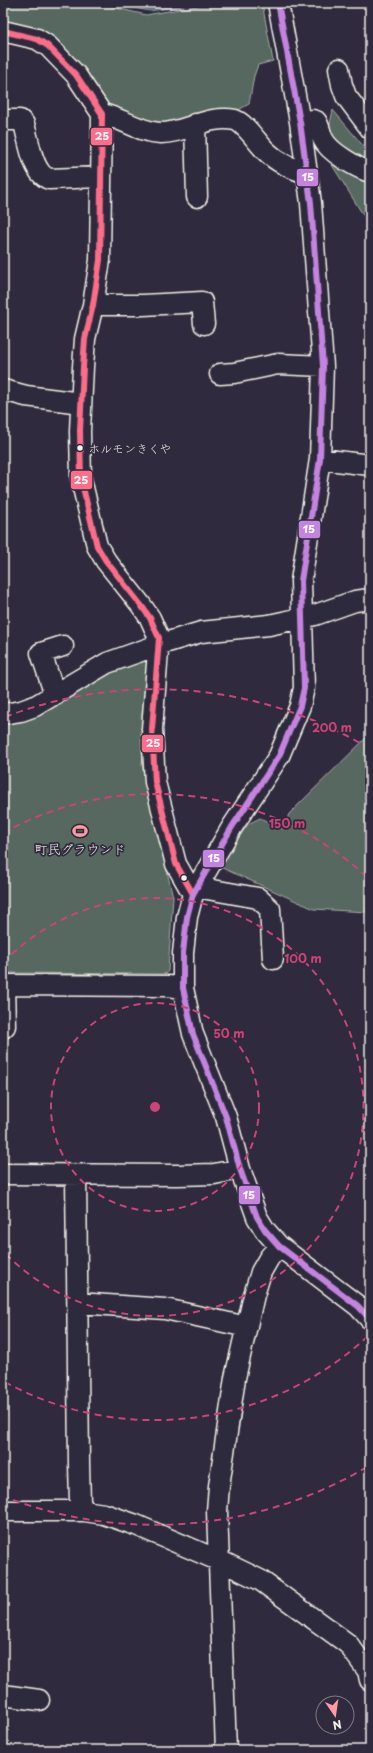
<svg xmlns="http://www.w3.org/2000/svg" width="373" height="1753" viewBox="0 0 373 1753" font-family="'Playpen Sans','Klee One',sans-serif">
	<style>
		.green { fill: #57685f; stroke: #a6aca4 }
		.water { fill: #4f657a; stroke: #919da6 }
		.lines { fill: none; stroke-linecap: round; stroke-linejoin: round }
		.minor-casing { stroke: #f4f1e8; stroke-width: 23 }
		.minor { stroke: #2f2a3d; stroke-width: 20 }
		.bus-1-casing { stroke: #2f2a3d; stroke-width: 9 }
		.bus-2-casing { stroke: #2f2a3d; stroke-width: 9 }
		.bus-1 { stroke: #fb6d88; stroke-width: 6 }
		.bus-2 { stroke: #c483df; stroke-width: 6 }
		.ring { fill: none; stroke: #cc4377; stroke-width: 2; stroke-dasharray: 7 5 }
		.bus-dot { fill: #f4f1e8; stroke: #2f2a3d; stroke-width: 1.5 }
		.labels { text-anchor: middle; stroke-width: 3.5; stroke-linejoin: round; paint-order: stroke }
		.bus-label { font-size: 12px; fill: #f4f1e8; stroke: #2f2a3d; text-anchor: start }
		.poi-label { font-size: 13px; fill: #f4f1e8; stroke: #2f2a3d }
		.centre { fill: #cc4377; stroke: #2f2a3d; stroke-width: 2 }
		.ring-label { font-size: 12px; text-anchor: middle; font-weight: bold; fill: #cc4377; stroke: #2f2a3d; stroke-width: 3.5; stroke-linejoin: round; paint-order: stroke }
		.line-badge { stroke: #2f2a3d; stroke-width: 1.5 }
		.badge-label { font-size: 11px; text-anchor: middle; font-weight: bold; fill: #fff }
	</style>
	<rect width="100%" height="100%" fill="#2f2a3d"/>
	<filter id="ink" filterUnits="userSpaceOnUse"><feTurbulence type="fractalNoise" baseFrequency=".025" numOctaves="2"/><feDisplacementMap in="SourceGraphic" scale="8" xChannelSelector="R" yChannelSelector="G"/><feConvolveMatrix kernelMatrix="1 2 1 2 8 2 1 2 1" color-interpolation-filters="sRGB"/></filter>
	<g filter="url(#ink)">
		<path class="green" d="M3,3h92l51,12 67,-12h49l11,58 -15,4 -4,11 -5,28 -18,10 -75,12 -56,-24 -43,-60 -54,-18z
			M333,110l37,44v72l-46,-74z
			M140,656l9,10 -7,99 31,132 -5,74 -2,3 -163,-1v-254z
			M370,734v184l-3,-6 -53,-3 -94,-42 28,-43 12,-6 23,11 6,-15z"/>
		<path class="water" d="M105,3h94l-49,8z"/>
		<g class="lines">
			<g class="minor-casing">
				<path id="minor" d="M278,3l22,119 11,81 12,163 -3,93 -19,122 3,107 -4,18 -21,50 -47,71 -39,67 -6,23 -4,36v35l10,46 33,83 14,52 17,48 8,13 14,16 79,60 12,13
					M3,31l34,8 11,7 28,29 26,39 -2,146 -7,45 -8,34 -2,28 -3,64 1,48 16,67 9,15 35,44 9,13 9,20 -7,91 3,53 21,82 17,30
					M339,69l3,16 4,11 24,32
					M102,114c20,4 37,18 58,19 22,1 49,-19 75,-13 10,3 24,25 32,32 11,11 25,17 40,21
					M3,120h17l4,4c5,16 8,49 25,55l51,-2
					M300,122l12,-2 4,1c4,6 4,12 7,18 6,13 34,29 47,33
					M195,124l2,73
					M93,305h50l59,-3 2,22
					M220,374l14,-1 44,-9 45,2
					M3,390l23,6 55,7
					M320,459l50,6
					M55,695l-14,-42 22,-7
					M3,714l18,-3 14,-5 72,-43 51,-18 43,-13 68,-7 46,-10 40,-14 15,-2
					M196,887l62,11 12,11 3,50
					M3,985l165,1 15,2
					M3,1028l2,-2 -1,-41
					M3,1174l175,1 36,-1 26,-5
					M76,1175l3,289 1,38 4,9
					M78,1303l87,6 82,18
					M3,1511h81l20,3 32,11 91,39 33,16 88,64 20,27 2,9
					M3,1695l36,5
					M226,1750l-9,-239 2,-25 16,-108 19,-83 7,-23 8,-14 10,-12"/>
			</g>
			<use href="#minor" class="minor"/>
			<g class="bus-1-casing">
				<path id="bus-1" d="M3,31l34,8 11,7 28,29 26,39 -2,146 -7,45 -8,34 -2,28 -3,64 1,48 16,67 9,15 35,44 9,13 9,20 -7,91 3,53 21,82 17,30"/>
			</g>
			<g class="bus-2-casing">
				<path id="bus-2" d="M278,3l22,119 11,81 12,163 -3,93 -19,122 3,107 -4,18 -21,50 -47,71 -39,67 -6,23 -4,36v35l10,46 33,83 14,52 17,48 8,13 14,16 79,60 12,13"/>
			</g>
			<use href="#bus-1" class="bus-1"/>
			<use href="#bus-2" class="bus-2"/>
		</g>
	</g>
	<g class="ring">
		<circle cx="155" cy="1107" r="104"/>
		<path d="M3 963A209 209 0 1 1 3 1251"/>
		<path d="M368 1336A313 313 0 0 1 3 1381M3 833A313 313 0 0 1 368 878"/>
		<path d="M367 1467A418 418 0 0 1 5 1497M5 717A418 418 0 0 1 367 747"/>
	</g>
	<defs>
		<g id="stadium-bare" transform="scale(1.2)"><path d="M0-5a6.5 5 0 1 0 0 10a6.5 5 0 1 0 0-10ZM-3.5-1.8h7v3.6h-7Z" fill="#ff9aa2" stroke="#2f2a3d" stroke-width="2.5" paint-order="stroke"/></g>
	</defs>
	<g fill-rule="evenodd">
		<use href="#stadium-bare" x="80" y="831"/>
	</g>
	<g class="bus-dot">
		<circle cx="80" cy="448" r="3.5"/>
		<circle cx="184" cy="878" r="3.5"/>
	</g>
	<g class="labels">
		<g class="bus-label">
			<text x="88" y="453">ホルモンきくや</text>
		</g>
		<g class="poi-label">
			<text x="80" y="854">町民グラウンド</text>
		</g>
	</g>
	<circle cx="155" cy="1107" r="6" class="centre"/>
	<g class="ring-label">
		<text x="332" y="732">200 m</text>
		<text x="287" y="828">150 m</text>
		<text x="303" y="963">100 m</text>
		<text x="229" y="1038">50 m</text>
	</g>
	<g class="line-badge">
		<rect x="90" y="127" width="23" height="19" rx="4" fill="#fb6d88"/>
		<rect x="296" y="168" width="23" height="19" rx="4" fill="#c483df"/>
		<rect x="70" y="470" width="23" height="20" rx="4" fill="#fb6d88"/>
		<rect x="298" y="520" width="23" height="19" rx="4" fill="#c483df"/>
		<rect x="141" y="734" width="23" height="19" rx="4" fill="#fb6d88"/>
		<rect x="202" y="849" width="23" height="19" rx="4" fill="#c483df"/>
		<rect x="238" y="1185" width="23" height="20" rx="4" fill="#c483df"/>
	</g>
	<g class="badge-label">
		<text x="102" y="140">25</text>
		<text x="308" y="181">15</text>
		<text x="81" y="484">25</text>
		<text x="309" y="533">15</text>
		<text x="153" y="747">25</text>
		<text x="214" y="862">15</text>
		<text x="249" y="1199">15</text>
	</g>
	<rect width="373" height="1753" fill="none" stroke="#2f2a3d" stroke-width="16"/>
	<rect x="8" y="8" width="357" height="1737" fill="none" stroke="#f4f1e8" stroke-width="1.5" filter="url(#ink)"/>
	<g transform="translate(335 1715) rotate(167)"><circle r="19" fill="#2f2a3d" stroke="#7e7a81"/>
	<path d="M0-3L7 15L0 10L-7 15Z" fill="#ff9aa2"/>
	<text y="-6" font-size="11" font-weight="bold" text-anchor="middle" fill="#f4f1e8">N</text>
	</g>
</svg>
